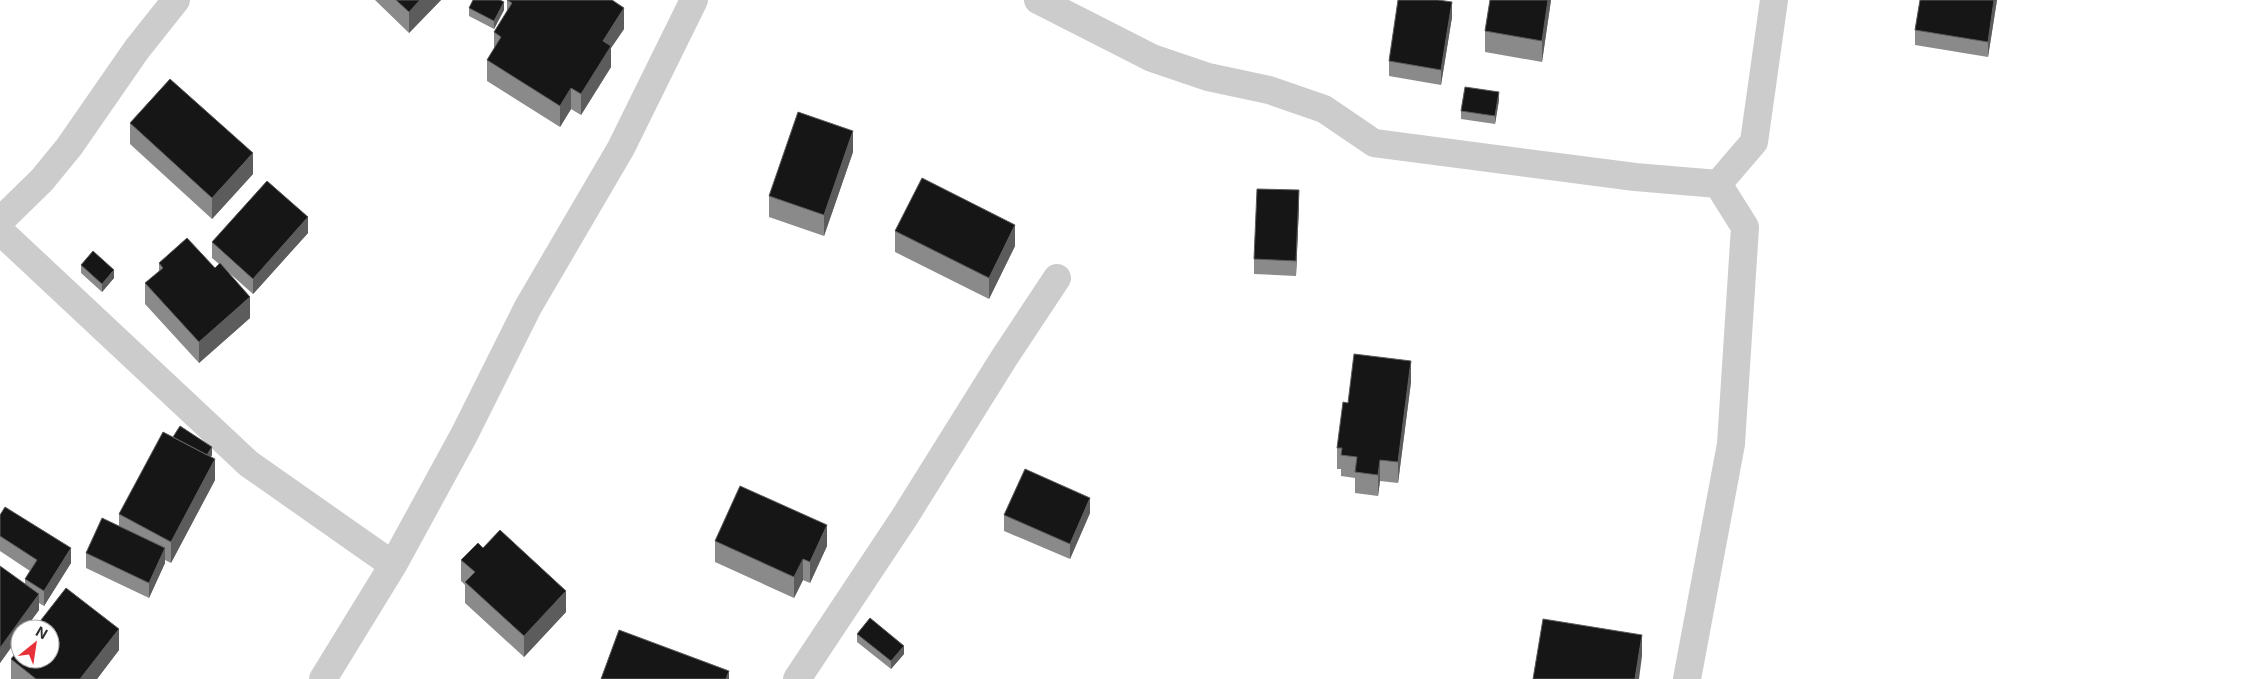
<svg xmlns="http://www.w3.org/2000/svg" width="2242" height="679" viewBox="0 0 2242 679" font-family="Inter,sans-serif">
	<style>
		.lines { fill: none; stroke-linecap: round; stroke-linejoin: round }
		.minor { stroke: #ccc; stroke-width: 28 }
		.wall { fill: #8a8a8a }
		.shaded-wall { fill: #5c5c5c }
		.building { fill: #161616; stroke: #5c5c5c }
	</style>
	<rect width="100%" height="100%" fill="#fff"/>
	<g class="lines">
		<path class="minor" d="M1038,0l114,58 56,19 61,13 55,19 50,34 261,34 83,7 36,-42 20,-142
			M0,221l42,-41 27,-33 68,-98 39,-49
			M0,231l249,233 144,101
			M323,679l70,-114 71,-130 64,-128 93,-159 73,-148
			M797,679l107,-161 100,-160 53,-80
			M1687,679l44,-235 14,-217 -27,-43"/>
	</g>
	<path class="wall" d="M375,0h66l-32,33z
		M507,0l117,29 -13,19v19l-30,48 -10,-6 -11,18 -73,-46v-21l7,-11v-17l13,-20z
		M1490,0h61l-9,62 -57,-10v-21z
		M1920,0h77l-9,57 -73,-12v-15z
		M469,8l35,2 -10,19 -25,-13z
		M1452,17l-11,68 -52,-9v-15z
		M1499,100l-4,24 -34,-5v-8z
		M130,123l123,51 -41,45 -82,-75z
		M853,152l-29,84 -55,-19v-21z
		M1299,205l-3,71 -42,-2v-15z
		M895,231l120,15 -26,53 -94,-47z
		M308,233l-55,61 -27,-24 24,48 -51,45 -54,-59v-21l14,-11v-9l56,5 4,-4 -7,-6v-16z
		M81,265l33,13 -12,14 -21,-19z
		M1411,382l-13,101 -18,-2 -2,15 -23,-3v-15l-14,-2v-7h-4v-21l11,-45z
		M173,437l39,18 -1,2 4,23 -44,83 -6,-3v3l-16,35 -63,-30v-15l33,-27v-12z
		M1090,513l-20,46 -66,-28v-16z
		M0,515l71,48 -27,43 -5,-3v7l-14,19h-5v6l-20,28v-97l25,18v-5l5,-8 -30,-20z
		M715,541l112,5 -17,37 -7,-3 -9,18 -79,-36z
		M483,548l83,64 -42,45 -59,-54v-18l-4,-4v-21z
		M857,634l47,20 -13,15 -34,-27z
		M119,650l-22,29h-86v-20z"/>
	<path class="shaded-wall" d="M420,0h21l-32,33v-21z
		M1548,0h3l-9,62v-21z
		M1994,0h3l-9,57v-15z
		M504,2v8l-10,19v-8z
		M1452,2v15l-11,68v-15z
		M624,8v21l-13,19v19l-30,48v-21l22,-53z
		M571,88v21l-11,18v-21z
		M1499,92v8l-4,24v-8z
		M853,131v21l-29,84v-21z
		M253,153v21l-41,45v-21z
		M1299,190v15l-3,71v-15z
		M308,217v16l-55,61v-15z
		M1015,225v21l-26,53v-21z
		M114,270v8l-12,14v-8z
		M250,297v21l-51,45v-21z
		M1411,361v21l-13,101v-21z
		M212,447v8l-11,17v-8z
		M215,459v21l-44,83v-21z
		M1380,460v21l-2,15v-21z
		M1090,498v15l-20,46v-15z
		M827,525v21l-17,37v-21z
		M71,548v15l-27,43v-15z
		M165,548v15l-16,35v-15z
		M803,559v21l-9,18v-21z
		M566,591v21l-42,45v-21z
		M39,594v16l-14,19h-5v6l-20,28v-15z
		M119,629v21l-22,29h-17z
		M1642,635v21l-3,23h-4z
		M904,646v8l-13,15v-8z
		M729,671v8h-3z"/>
	<path class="building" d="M396,0h24l-11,12z
		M473,0h27l4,2 -10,19 -25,-13z
		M507,0h105l12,8 -21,33 8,5 -30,48 -10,-6 -11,18 -73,-46 14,-23 -7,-5 18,-29z
		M1398,0h40l14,2 -11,68 -52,-9z
		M1490,0h58l-6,41 -57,-10z
		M1920,0h74l-6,42 -73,-12z
		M170,79l83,74 -41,45 -82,-75z
		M1465,87l34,5 -4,24 -34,-5z
		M798,112l55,19 -29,84 -55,-19z
		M922,178l93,47 -26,53 -94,-47z
		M267,181l41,36 -55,62 -41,-37z
		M1257,189l42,1 -3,71 -42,-2z
		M187,238l28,30 5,-5 30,34 -51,45 -54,-59 18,-15 -4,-5z
		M93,251l21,19 -12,14 -21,-19z
		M1354,354l57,7 -13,101 -18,-2 -2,15 -23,-3 2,-15 -16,-2 1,-7h-5l6,-46 5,1z
		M180,426l32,21 -5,8 -34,-18z
		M163,432l52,27 -44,83 -52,-28z
		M1025,469l65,29 -20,46 -66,-29z
		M740,486l87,39 -17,37 -7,-3 -9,18 -79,-36z
		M5,507l66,41 -27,43 -19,-12 12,-19 -37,-24v-21z
		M102,518l63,30 -16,35 -63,-30z
		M500,530l66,61 -42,45 -59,-54 10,-10 -14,-12 17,-17 5,5z
		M0,566l39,28 -39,54z
		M66,588l53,41 -39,50h-44l-25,-20 9,-11v11h30v-30h-16z
		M870,618l34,28 -13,15 -34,-27z
		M1543,619l99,16 -7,44h-102z
		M619,630l110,41 -3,8h-125z"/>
	<g transform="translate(35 644) rotate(30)"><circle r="24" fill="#ffffff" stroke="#acacac"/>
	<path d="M0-4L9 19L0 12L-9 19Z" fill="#e83038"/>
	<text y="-8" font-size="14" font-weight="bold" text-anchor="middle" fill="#2f2f2f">N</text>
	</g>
</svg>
